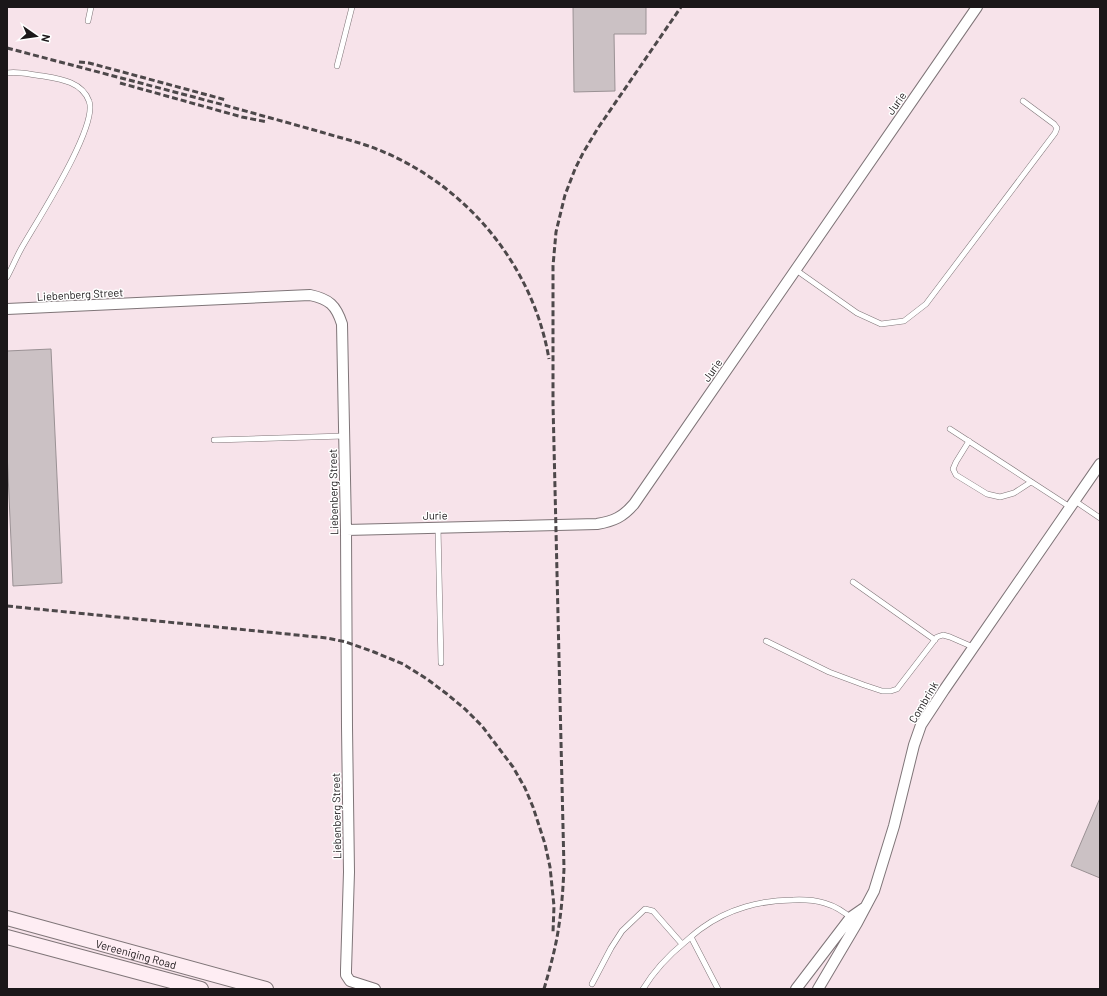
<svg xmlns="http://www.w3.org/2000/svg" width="1107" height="996" viewBox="0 0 1107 996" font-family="Barlow,sans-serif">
<rect width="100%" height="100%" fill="#fbf1f4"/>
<path fill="#f7e3ea" d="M 7,7 L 1100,7 L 1100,989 L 7,989 Z"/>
<path fill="#cbc1c4" stroke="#9a9194" d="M 573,7 L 646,7 L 646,34 L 614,34 L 615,91 L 574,92 Z
M 51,349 L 62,583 L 13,586 L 7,451 L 7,351 Z
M 1100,798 L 1100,878 L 1071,866 Z"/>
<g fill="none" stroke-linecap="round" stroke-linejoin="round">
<defs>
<path id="service" d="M 88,21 L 91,7
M 337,66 L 352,7
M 7,73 C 19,71 32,75 43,76 C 61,79 82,82 89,101 C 99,126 35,224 21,249 C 16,258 12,268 7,277
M 796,270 L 857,313 L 881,324 L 904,321 L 926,304 L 1055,133 L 1057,128 L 1054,124 L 1023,101
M 950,429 L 1070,507
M 214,440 L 344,436
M 969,441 L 956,462 L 953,469 L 956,475 L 987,494 L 1000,497 L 1014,493 L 1031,482
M 1075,501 L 1100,518
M 438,527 L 441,663
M 853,582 L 935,640
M 766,641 L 829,672 L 864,685 L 882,691 L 891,691 L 897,689 L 937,637 L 943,635 L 950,637 L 973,647
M 691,937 L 718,989
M 592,984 L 611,948 L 622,931 L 645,909 L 653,911 L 682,944
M 643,989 C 654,971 669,955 685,942 C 691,937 696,932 702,928 C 728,909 761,900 793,900 C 816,899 835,903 852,919"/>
<path id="minor" d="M 7,309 L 310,295 C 329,299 336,305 342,324 L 346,530 L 347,727 L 349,872 L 346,970 L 346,975 L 350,981 L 375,989
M 346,530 L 597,524 C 614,521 623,517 634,504 L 977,7
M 796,989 L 851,917 L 864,908
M 818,989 L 857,923 L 874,891 L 894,826 L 914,745 L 921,725 L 944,690 L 1100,464"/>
<g id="secondary">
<path id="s1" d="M 7,918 L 266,989"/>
<path d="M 7,937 L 201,989"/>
</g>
</defs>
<use href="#service" stroke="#7f7578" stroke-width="6"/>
<use href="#minor" stroke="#7f7578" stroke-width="12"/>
<use href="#secondary" stroke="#7f7578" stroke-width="16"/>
<use href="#service" stroke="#fff" stroke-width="5"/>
<use href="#minor" stroke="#fff" stroke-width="10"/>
<use href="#secondary" stroke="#feedf3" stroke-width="14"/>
<path stroke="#4d484a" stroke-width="3" stroke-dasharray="6 3" stroke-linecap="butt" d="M 7,48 C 79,67 152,86 224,105 C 256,114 289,123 321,132 C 340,138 360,142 379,150 C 466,185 533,265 549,359
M 79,62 L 89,63 L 119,71 L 226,100
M 120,83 L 242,117 L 267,122
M 7,606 L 327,638 L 346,642 L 374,652 L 403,664 L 427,679 L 447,694 L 465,709 L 482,726 L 513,767 L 525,788 L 533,807 L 545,844 L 550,867 L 554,906 L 553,932
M 544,989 C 550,968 556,947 559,925 C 562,906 563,887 564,869 L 553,404 L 553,266 L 556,232 L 565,195 L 575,169 L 583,153 L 598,128 L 681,7"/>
</g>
<g text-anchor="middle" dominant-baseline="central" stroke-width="3" stroke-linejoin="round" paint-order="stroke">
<g font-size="11" fill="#1b1719" stroke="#fff">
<text transform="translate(896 103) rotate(-55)">Jurie</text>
<text transform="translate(80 294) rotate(-3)">Liebenberg Street</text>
<text transform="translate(712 370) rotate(-55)">Jurie</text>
<text transform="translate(333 492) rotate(-91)">Liebenberg Street</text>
<text transform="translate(435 515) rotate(-1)">Jurie</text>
<text transform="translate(923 702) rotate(-59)">Combrink</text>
<text transform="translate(336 816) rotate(-91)">Liebenberg Street</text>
<text stroke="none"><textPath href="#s1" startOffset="134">Vereeniging Road</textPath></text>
</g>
</g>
<rect width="1107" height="996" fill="none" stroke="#1b1719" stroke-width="16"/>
<g transform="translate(36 36) rotate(103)" stroke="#ffffff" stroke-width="3" paint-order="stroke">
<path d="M0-3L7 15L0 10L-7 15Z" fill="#1b1719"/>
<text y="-6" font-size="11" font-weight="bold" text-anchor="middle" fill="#1b1719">N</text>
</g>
</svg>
